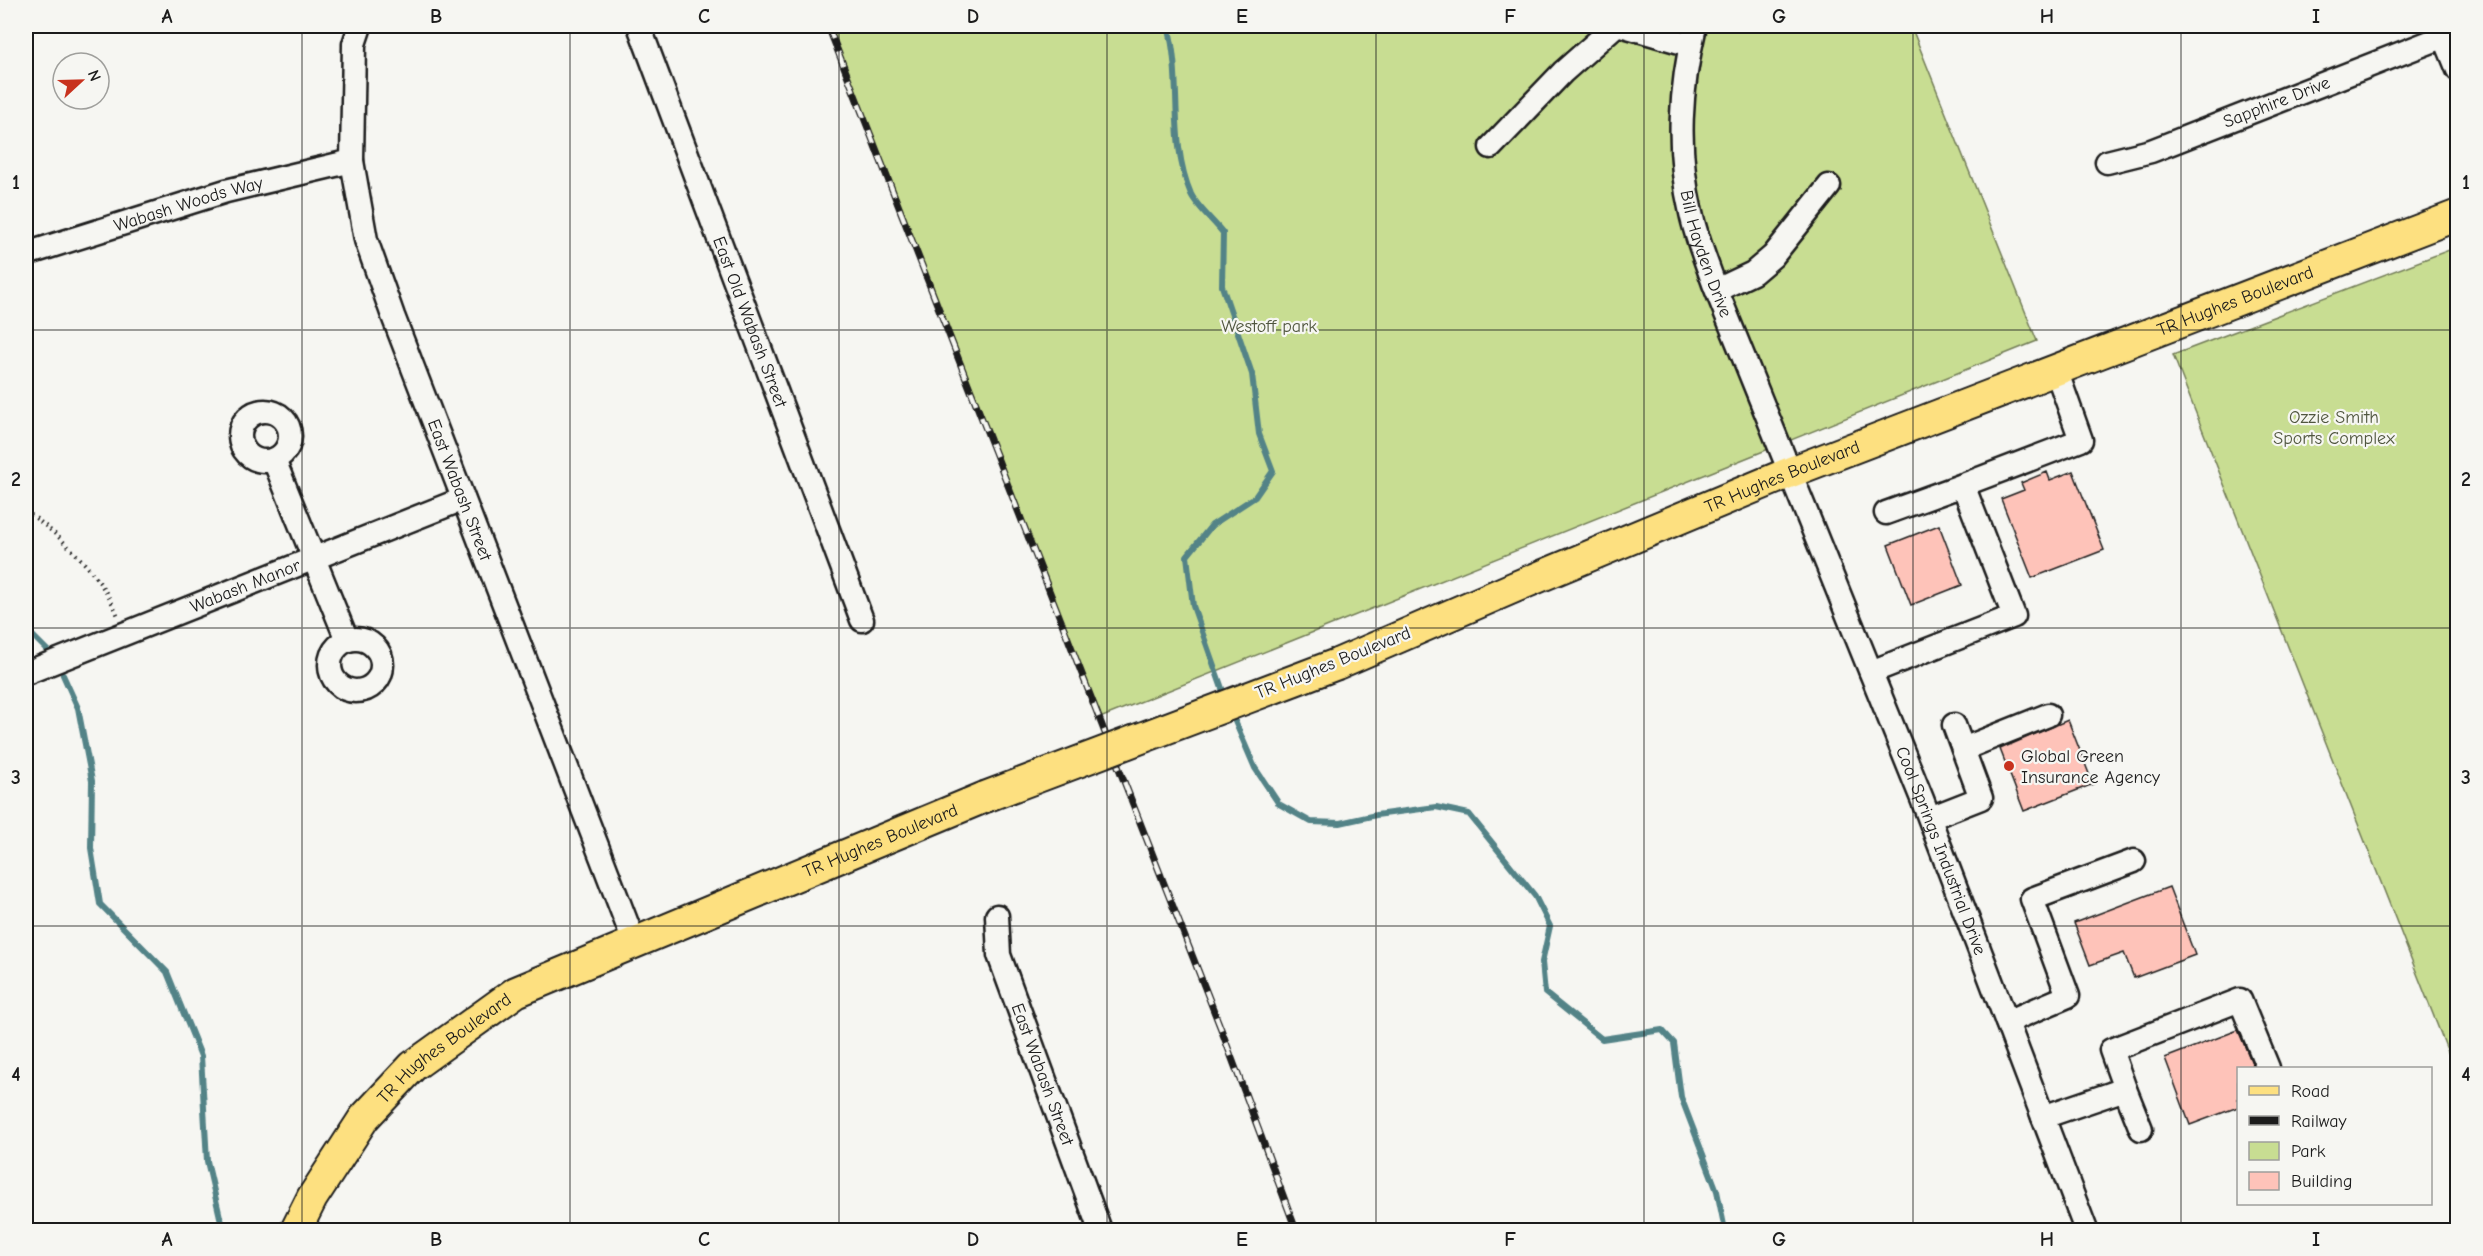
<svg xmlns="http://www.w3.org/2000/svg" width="2483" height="1256" viewBox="0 0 2483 1256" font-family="'Comic Neue',sans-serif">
<rect width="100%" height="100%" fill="#f6f6f2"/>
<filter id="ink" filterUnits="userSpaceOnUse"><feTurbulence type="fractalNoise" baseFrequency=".0167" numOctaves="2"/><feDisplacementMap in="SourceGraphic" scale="12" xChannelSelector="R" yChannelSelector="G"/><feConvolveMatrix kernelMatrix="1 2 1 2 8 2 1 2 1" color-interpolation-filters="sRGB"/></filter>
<g filter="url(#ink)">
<path fill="#c8dd92" stroke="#727c57" stroke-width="1.5" d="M 826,26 L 1911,26 L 2037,341 L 1100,718 Z
M 2457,247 L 2457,1075 L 2173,355 Z"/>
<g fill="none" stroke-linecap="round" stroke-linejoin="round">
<path stroke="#538387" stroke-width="6" d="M 1168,26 C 1183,81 1168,140 1191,194 C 1197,207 1214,221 1223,233 L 1222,286 L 1252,374 L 1259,434 L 1273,471 L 1255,497 L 1212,525 L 1187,556 L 1193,606 L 1225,697
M 26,629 L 53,656
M 63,675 L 78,708 L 92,781 L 91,848 L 100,904 L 167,972 L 201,1056 L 207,1161 L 223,1230
M 1231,712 L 1255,768 L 1279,804 L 1311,822 L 1340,823 L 1376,815 L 1436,807 L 1469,814 L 1535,896 L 1550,926 L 1542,962 L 1545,993 L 1602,1039 L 1662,1030 L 1674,1043 L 1681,1097 L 1717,1191 L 1725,1230"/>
</g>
<path fill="#fec3b9" stroke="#1c1c1c" stroke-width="1.5" d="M 2073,471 L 2104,550 L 2032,578 L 2001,499 L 2024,490 L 2021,483 L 2047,472 L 2050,480 Z
M 1939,525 L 1962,585 L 1911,605 L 1888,545 Z
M 2068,720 L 2093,784 L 2024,811 L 2000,749 Z
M 2169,887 L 2195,955 L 2134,978 L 2124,953 L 2090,965 L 2074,923 Z
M 2238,1030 L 2254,1068 L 2238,1068 L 2238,1107 L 2190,1125 L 2165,1058 Z"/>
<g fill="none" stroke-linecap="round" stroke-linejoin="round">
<defs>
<g id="minor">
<path id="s1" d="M 360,26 L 354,44 L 352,161 L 366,240 L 393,316 L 634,942"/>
<path id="s2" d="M 639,26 L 862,620"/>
<path d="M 1624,26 L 1690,45"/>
<path id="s3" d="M 1695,26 C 1680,89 1676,149 1691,213 C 1696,237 1706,261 1714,284 L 1922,799 L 2086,1230"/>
<path d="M 2440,26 L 2458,70"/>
<path d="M 1491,147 L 1563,72 L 1615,26"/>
<path id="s4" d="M 2107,162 L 2151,151 L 2458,31"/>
<path id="s5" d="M 26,254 L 226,191 L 352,161"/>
<path d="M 1717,290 L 1753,273 L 1773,256 L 1829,186"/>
<circle cx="265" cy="436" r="25"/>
<path d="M 274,460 L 347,640"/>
<path d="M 1886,513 L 1963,485"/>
<circle cx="356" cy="665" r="26"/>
<path d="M 1871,672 L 2014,616 L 1963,485 L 2081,440 L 2056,370"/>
<path id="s6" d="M 26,673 L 463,499"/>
<path d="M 1963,749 L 2048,715"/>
<path d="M 1930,818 L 1981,798 L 1954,725"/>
<path id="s7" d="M 997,916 L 999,955 L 1100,1230"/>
<path d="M 2007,1022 L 2068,996 L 2032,899 L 2134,861"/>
<path d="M 2125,1089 L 2141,1129"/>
<path d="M 2043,1117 L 2125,1089 L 2111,1050 L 2240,1000 L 2268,1068"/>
</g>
<g id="major">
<path id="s8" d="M 1337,664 L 1515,587 L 1791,472 L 2458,215"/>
<path id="s9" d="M 296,1230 L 312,1198 L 364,1118 L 413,1066 L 516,992 L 985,797"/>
</g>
</defs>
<use href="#minor" stroke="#1c1c1c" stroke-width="27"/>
<use href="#major" stroke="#1c1c1c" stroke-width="34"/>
<path stroke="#1c1c1c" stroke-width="4" stroke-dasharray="1.5 4.5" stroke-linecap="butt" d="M 26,511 C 62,537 101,574 118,616"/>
<use href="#minor" stroke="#f6f6f2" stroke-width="22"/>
<use href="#major" stroke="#fde080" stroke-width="30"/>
<defs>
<path id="rail" d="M 828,26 L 1221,1029 L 1296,1230"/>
</defs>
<use href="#rail" stroke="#1c1c1c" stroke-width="7"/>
<use href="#rail" stroke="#f6f6f2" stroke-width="4.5" stroke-dasharray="14" stroke-linecap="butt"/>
<defs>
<path id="major-bridge" d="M 985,797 L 1337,664"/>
</defs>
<use href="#major-bridge" stroke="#1c1c1c" stroke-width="34" stroke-linecap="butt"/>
<use href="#major-bridge" stroke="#fde080" stroke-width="30"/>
</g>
</g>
<path fill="none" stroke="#1c1c1c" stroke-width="1.5" stroke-opacity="0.55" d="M 302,26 L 302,1230M 570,26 L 570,1230M 839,26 L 839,1230M 1107,26 L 1107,1230M 1376,26 L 1376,1230M 1644,26 L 1644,1230M 1913,26 L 1913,1230M 2181,26 L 2181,1230M 26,330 L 2458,330M 26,628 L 2458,628M 26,926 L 2458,926"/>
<circle fill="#c8321e" stroke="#f6f6f2" stroke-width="2" cx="2009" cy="766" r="6"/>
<g text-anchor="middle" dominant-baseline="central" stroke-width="4.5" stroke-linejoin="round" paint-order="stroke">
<g font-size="18" fill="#1c1c1c" stroke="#f6f6f2">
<text stroke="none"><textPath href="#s4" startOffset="180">Sapphire Drive</textPath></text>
<text stroke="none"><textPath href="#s5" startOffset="170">Wabash Woods Way</textPath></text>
<text stroke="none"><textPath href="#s3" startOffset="232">Bill Hayden Drive</textPath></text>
<text stroke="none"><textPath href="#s8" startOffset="969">TR Hughes Boulevard</textPath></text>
<text stroke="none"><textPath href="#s2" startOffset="316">East Old Wabash Street</textPath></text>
<text stroke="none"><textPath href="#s8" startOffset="483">TR Hughes Boulevard</textPath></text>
<text stroke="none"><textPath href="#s1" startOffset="483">East Wabash Street</textPath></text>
<text stroke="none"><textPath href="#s6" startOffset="236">Wabash Manor</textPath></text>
<text transform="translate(1333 663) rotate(-22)">TR Hughes Boulevard</text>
<text stroke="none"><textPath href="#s9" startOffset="724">TR Hughes Boulevard</textPath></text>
<text stroke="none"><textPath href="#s3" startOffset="874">Cool Springs Industrial Drive</textPath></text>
<text stroke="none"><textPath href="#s9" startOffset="238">TR Hughes Boulevard</textPath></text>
<text stroke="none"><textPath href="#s7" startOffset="166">East Wabash Street</textPath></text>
</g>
<g font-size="18" fill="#50563f" stroke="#f6f6f2">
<text x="1269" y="326">Westoff park</text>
<text x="2334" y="417">Ozzie Smith<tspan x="2334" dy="21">Sports Complex</tspan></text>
</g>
<g font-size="18" fill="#1c1c1c" stroke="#f6f6f2" text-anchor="start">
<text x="2021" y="756">Global Green<tspan x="2021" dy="21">Insurance Agency</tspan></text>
</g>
</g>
<rect width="2483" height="1256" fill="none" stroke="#f6f6f2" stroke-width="66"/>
<rect x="2237" y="1067" width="195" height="138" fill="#f6f6f2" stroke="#9f9f9c" stroke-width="1.5"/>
<rect x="2249" y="1086" width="30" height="9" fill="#fde080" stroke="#9f9f9c" stroke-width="1.5"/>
<text x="2291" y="1097" font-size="18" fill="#1c1c1c">Road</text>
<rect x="2249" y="1116" width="30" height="9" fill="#1c1c1c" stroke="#9f9f9c" stroke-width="1.5"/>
<text x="2291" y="1127" font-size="18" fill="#1c1c1c">Railway</text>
<rect x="2249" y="1142" width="30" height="18" fill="#c8dd92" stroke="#9f9f9c" stroke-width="1.5"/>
<text x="2291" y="1157" font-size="18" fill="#1c1c1c">Park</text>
<rect x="2249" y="1172" width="30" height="18" fill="#fec3b9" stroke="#9f9f9c" stroke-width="1.5"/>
<text x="2291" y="1187" font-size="18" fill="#1c1c1c">Building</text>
<g transform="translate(81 81) rotate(68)"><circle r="28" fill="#f6f6f2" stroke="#9f9f9c" stroke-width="1.5"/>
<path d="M0-4.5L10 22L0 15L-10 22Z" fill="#c8321e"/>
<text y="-9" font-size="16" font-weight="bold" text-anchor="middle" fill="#1c1c1c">N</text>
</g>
<rect x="33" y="33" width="2417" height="1190" fill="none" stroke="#1c1c1c" stroke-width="2"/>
<g font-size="20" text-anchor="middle" font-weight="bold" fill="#1c1c1c">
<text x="167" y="23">A</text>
<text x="436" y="23">B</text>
<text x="704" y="23">C</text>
<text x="973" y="23">D</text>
<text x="1242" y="23">E</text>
<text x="1510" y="23">F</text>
<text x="1779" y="23">G</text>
<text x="2047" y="23">H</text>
<text x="2316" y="23">I</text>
<text x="16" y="189">1</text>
<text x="2466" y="189">1</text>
<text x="16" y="486">2</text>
<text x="2466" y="486">2</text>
<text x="16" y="784">3</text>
<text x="2466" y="784">3</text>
<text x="16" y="1081">4</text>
<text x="2466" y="1081">4</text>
<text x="167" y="1246">A</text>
<text x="436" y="1246">B</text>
<text x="704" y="1246">C</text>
<text x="973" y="1246">D</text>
<text x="1242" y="1246">E</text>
<text x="1510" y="1246">F</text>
<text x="1779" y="1246">G</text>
<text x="2047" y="1246">H</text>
<text x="2316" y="1246">I</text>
</g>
</svg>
